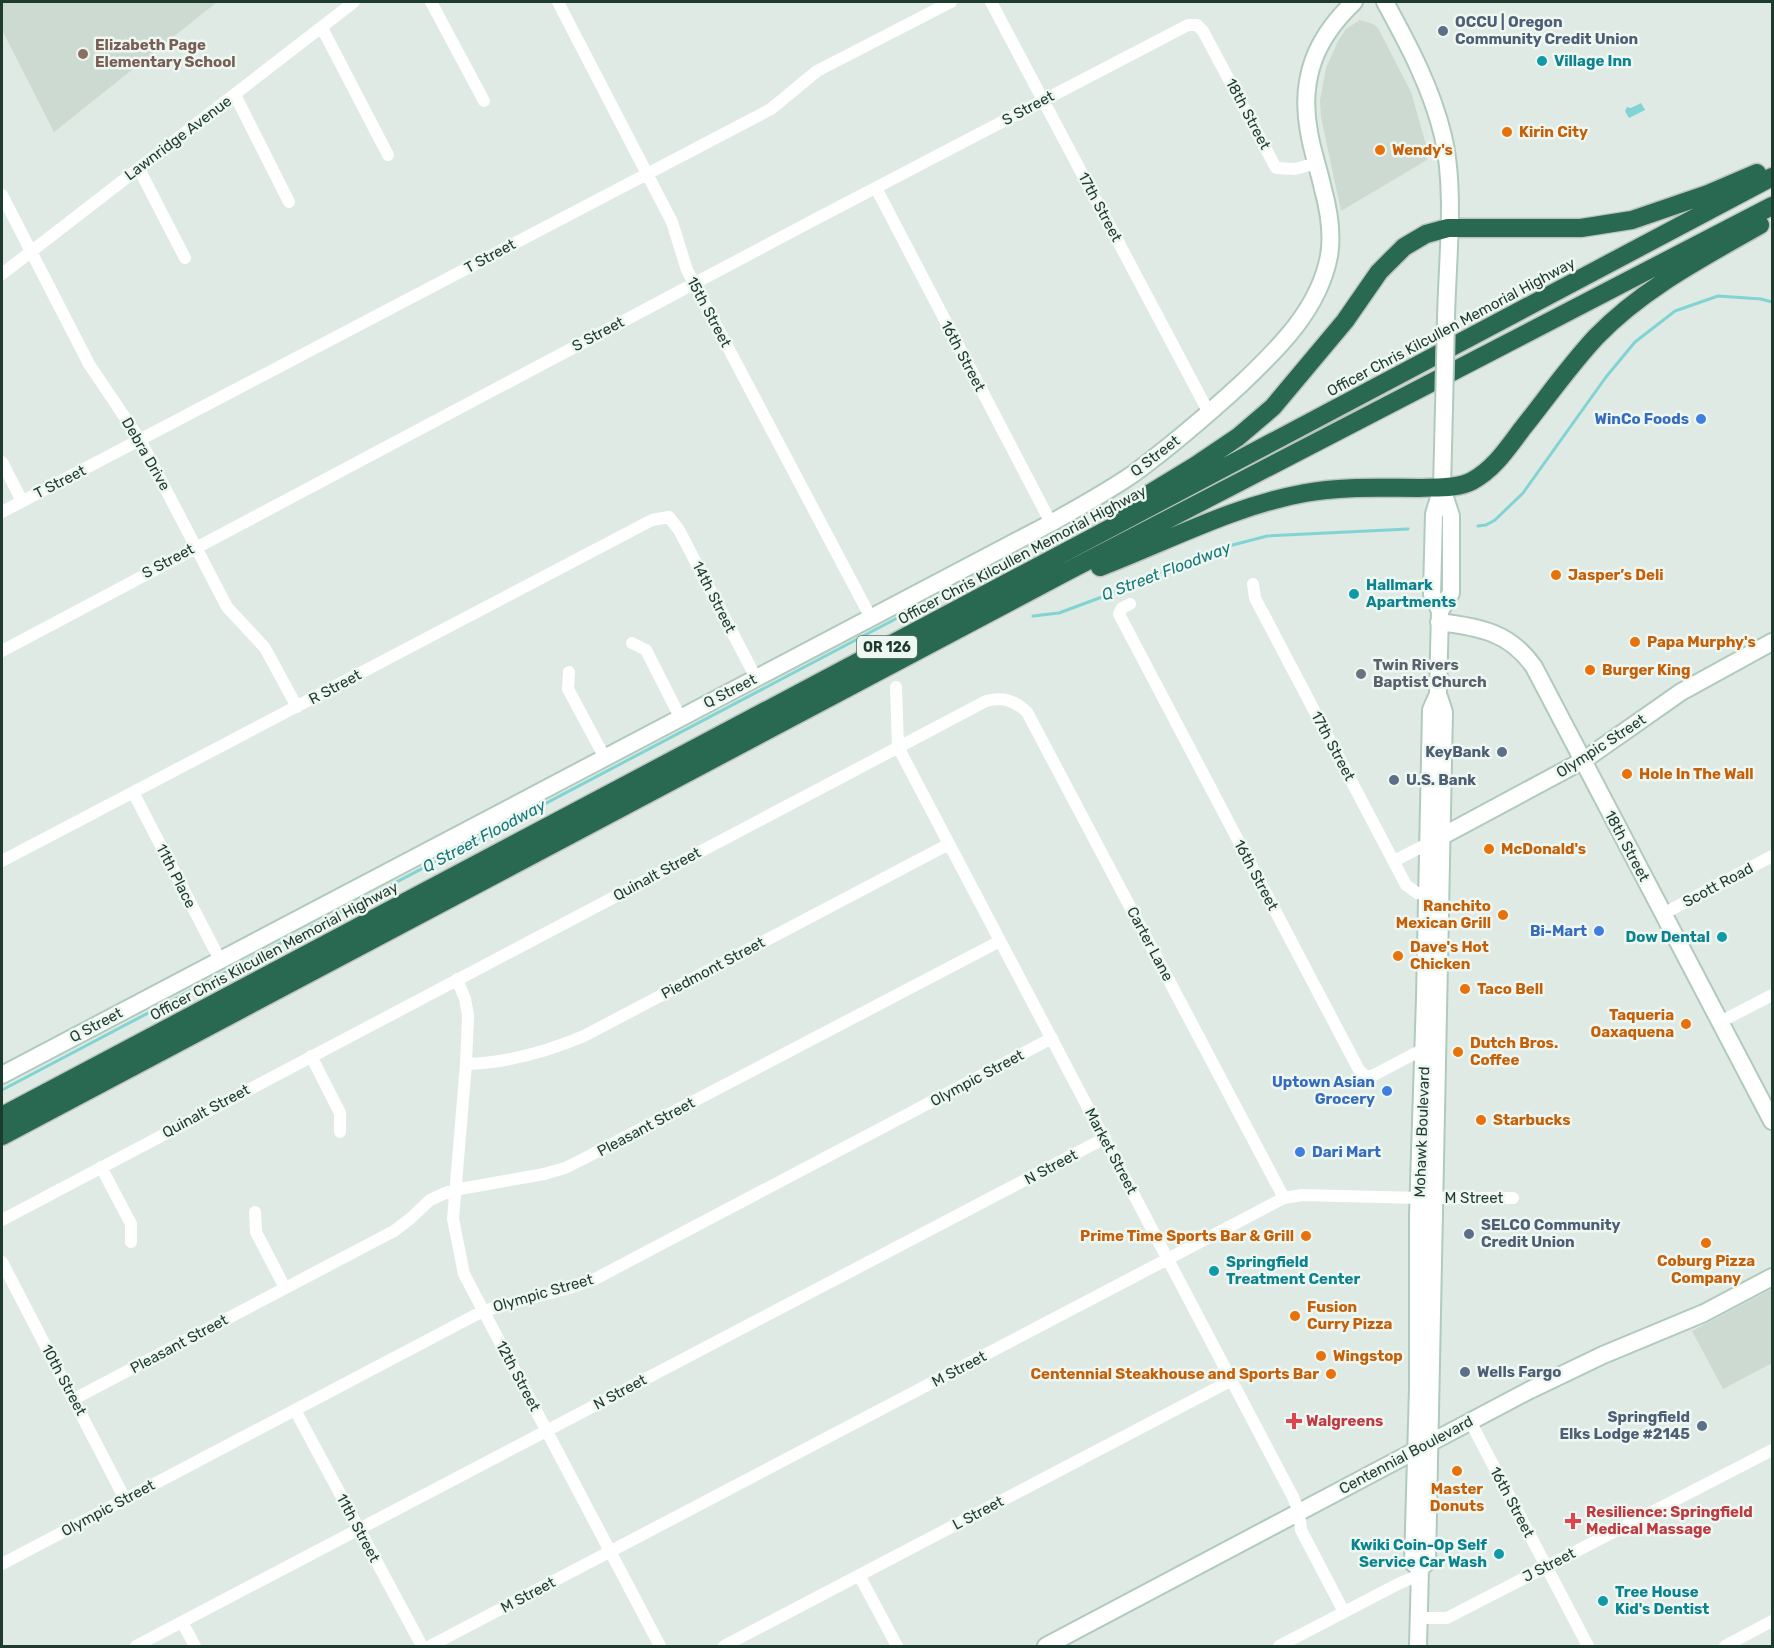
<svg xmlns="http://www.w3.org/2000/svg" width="1774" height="1648" viewBox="0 0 1774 1648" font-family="Rubik,sans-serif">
<rect width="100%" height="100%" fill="#deeae3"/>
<path fill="#ccdad1" d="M 2,2 L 217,2 L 54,132 L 2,30 Z
M 1360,20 L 1373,24 L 1378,28 L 1411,92 L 1427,148 L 1427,160 L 1341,211 L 1321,117 L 1320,100 L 1326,68 L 1338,41 L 1346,29 Z
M 1772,1289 L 1772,1363 L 1723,1389 L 1692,1331 Z"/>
<path fill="#82d3d3" d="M 1641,103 L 1645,110 L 1629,118 L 1625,111 L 1627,107 L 1631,108 Z"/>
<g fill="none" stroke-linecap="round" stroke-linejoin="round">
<path stroke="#82d3d3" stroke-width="3" d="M 1478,526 L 1486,525 L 1495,520 L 1523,493 L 1606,377 L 1635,342 L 1675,311 L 1718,296 L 1761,299 L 1772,302
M 1033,616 L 1059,613 L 1118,591 L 1206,552 L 1267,536 L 1408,529
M 2,1090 L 958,586 L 969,585"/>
<defs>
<path id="secondary" d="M 1385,2 C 1408,44 1432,89 1443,136 C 1456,190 1447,262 1446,319
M 1440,611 L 1451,593 L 1451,516 L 1442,488
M 1439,622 C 1479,627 1510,632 1534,667 L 1772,1121
M 1435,840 L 1584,760 L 1681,692 L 1772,642
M 2,1075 L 1051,523 C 1079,507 1107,492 1133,474 C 1171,446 1206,416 1241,384 C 1279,348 1319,309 1329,256 C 1333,233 1329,211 1323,189 C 1319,170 1312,151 1309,132 C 1299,78 1316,38 1354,2
M 1420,1569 L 1413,1563 L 1418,1388 L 1418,1215 L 1425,998 L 1431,710 L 1438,694
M 1046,1646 L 1528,1391 L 1603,1355 L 1704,1313 L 1772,1277
M 1418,1646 L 1420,1569 L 1427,1562 L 1444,712 L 1438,694 L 1440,611 L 1432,594 L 1434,514 L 1442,488 L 1444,408"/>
<path id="highway" d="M 1126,508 L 1195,466 L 1238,437 L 1273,407 L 1345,321 L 1379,272 L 1404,247 L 1426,234 L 1448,228 L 1581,228 L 1632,220 L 1708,194 L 1757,173
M 1100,567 C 1168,541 1233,506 1305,493 C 1342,486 1381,488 1418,488 C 1435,487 1457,489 1472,481 C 1494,469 1507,449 1522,429 C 1546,399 1569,366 1596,337 C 1642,289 1702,258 1760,225
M 2,1116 L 1772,177
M 2,1136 L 1066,572 L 1772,206"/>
</defs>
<use href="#secondary" stroke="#b0cbbd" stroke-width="20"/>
<use href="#highway" stroke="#bcc4c1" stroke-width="21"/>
<path stroke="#fff" stroke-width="12" d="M 431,2 L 484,101
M 558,2 L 672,222 L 687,270 L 871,618
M 991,2 L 1209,413
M 322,28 L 388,155
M 235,95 L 289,202
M 139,169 L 185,258
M 876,188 L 1051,523
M 2,195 L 89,364 L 140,440 L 227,607 L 265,648 L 297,707
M 2,274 L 354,2
M 2,462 L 22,501
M 2,512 L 771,109 L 817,71 L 951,2
M 1253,584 L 1255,598 L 1406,885 L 1417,893 L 1427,894
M 1130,604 L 1122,608 L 1119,614 L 1359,1070 L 1365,1076 L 1372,1076 L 1429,1046
M 632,643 L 646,650 L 680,717
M 2,651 L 810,222 L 1188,25 L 1197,25 L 1203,31 L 1276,168 L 1295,169 L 1317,163
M 569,672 L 568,689 L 605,758
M 896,687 L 898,747 L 1293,1497 L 1299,1512 L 1301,1530 L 1344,1612
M 133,792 L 220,960
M 2,861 L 652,520 L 669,517 L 679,530 L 756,678
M 1394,861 L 1429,843
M 1663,914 L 1772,856
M 457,979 L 465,999 L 468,1015 L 466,1064 L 453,1219 L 464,1274 L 660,1646
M 1720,1022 L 1772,995
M 311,1056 L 340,1113 L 340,1132
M 466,1064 C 508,1063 546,1052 584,1036 L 949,844
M 101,1167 L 131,1224 L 131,1242
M 255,1212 L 256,1232 L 285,1288
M 2,1220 L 986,701 C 1003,697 1014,700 1027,712 L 1284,1198
M 2,1262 L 125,1499
M 74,1399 L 394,1231 L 411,1218 L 430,1200 L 443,1194 L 454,1190 L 544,1174 L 565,1168 L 585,1158 L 1000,941
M 295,1410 L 422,1646
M 1470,1421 L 1588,1646
M 2,1564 L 483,1311 L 569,1288 L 595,1279 L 1052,1038
M 859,1575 L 897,1646
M 1418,1618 L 1447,1618 L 1772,1450
M 182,1622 L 195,1646
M 136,1646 L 1105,1138
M 430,1646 L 1284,1198 L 1302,1195 L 1420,1198 L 1513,1198
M 724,1646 L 1232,1380
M 1279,1646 L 1400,1583 L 1420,1575
M 1725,1646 L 1772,1621"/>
<use href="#secondary" stroke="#fff" stroke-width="16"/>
<use href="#highway" stroke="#296851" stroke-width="18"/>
<defs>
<path id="secondary-bridge" d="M 1444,408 L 1446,319"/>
</defs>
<use href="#secondary-bridge" stroke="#b0cbbd" stroke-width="20" stroke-linecap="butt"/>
<use href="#secondary-bridge" stroke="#fff" stroke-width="16"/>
</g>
<g fill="#5c6f8a" stroke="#eef7f1" stroke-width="2">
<circle cx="1443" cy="31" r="6"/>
<circle cx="1502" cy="752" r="6"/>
<circle cx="1394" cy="780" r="6"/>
<circle cx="1469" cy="1234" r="6"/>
<circle cx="1465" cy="1372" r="6"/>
<circle cx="1702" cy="1426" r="6"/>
</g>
<circle fill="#8d6e63" stroke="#eef7f1" stroke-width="2" cx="83" cy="54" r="6"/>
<g fill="#0f9aa8" stroke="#eef7f1" stroke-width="2">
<circle cx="1542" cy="61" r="6"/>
<circle cx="1354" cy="594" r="6"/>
<circle cx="1722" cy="937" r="6"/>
<circle cx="1214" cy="1271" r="6"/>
<circle cx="1499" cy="1554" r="6"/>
<circle cx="1603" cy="1601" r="6"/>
</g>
<g fill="#e8710a" stroke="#eef7f1" stroke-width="2">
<circle cx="1507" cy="132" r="6"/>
<circle cx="1380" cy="150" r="6"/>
<circle cx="1556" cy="575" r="6"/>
<circle cx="1635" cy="642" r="6"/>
<circle cx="1590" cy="670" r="6"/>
<circle cx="1627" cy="774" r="6"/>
<circle cx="1489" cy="849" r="6"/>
<circle cx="1503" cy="915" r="6"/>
<circle cx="1398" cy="956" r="6"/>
<circle cx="1465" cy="989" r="6"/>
<circle cx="1686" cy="1024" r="6"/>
<circle cx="1458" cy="1052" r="6"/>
<circle cx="1481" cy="1120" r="6"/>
<circle cx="1306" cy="1236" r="6"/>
<circle cx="1706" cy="1243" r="6"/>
<circle cx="1295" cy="1316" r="6"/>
<circle cx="1321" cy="1356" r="6"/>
<circle cx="1331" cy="1374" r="6"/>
<circle cx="1457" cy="1471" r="6"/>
</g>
<g fill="#3f7fe0" stroke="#eef7f1" stroke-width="2">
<circle cx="1701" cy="419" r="6"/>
<circle cx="1599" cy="931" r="6"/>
<circle cx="1387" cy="1091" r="6"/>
<circle cx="1300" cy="1152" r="6"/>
</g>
<circle fill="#6b7280" stroke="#eef7f1" stroke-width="2" cx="1361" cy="674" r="6"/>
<g fill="#e0444e" stroke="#eef7f1" stroke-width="2">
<path d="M1291 1412h6v6h6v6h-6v6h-6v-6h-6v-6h6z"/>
<path d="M1570 1512h6v6h6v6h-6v6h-6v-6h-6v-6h6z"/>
</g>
<g text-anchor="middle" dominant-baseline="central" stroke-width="5" stroke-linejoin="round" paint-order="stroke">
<rect fill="#eef7f1" stroke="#5c7369" stroke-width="1.5" x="857" y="636" width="60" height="22" rx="4.5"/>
<g font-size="14" font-weight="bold" fill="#1e3b2f">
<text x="887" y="647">OR 126</text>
</g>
<g font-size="15" font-weight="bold" fill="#4e5e75" stroke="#eef7f1" text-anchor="start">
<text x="1455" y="22">OCCU | Oregon<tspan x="1455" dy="17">Community Credit Union</tspan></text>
<text x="1490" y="752" text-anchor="end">KeyBank</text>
<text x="1406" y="780">U.S. Bank</text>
<text x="1481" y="1225">SELCO Community<tspan x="1481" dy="17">Credit Union</tspan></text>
<text x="1477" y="1372">Wells Fargo</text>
<text x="1690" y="1417" text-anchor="end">Springfield<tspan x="1690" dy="17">Elks Lodge #2145</tspan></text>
</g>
<g font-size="15" font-weight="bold" fill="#785e54" stroke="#eef7f1" text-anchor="start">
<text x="95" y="45">Elizabeth Page<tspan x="95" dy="17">Elementary School</tspan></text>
</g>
<g font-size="15" font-weight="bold" fill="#0d838f" stroke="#eef7f1" text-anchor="start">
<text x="1554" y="61">Village Inn</text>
<text x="1366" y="585">Hallmark<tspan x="1366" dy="17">Apartments</tspan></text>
<text x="1710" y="937" text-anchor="end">Dow Dental</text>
<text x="1226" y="1262">Springfield<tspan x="1226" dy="17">Treatment Center</tspan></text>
<text x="1487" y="1545" text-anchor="end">Kwiki Coin-Op Self<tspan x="1487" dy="17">Service Car Wash</tspan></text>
<text x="1615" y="1592">Tree House<tspan x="1615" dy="17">Kid's Dentist</tspan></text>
</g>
<g font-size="15" fill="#1e3b2f" stroke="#eef7f1">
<text transform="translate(1028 108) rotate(-28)">S Street</text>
<text transform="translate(1248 114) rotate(62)">18th Street</text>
<text transform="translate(178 138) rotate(-37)">Lawnridge Avenue</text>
<text transform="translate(1100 207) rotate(62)">17th Street</text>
<text transform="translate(490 256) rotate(-28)">T Street</text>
<text transform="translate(709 312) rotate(62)">15th Street</text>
<text transform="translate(1451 327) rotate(-28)">Officer Chris Kilcullen Memorial Highway</text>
<text transform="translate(598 334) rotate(-28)">S Street</text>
<text transform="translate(963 356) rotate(62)">16th Street</text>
<text transform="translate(146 454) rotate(60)">Debra Drive</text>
<text transform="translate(1155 456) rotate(-37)">Q Street</text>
<text transform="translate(60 482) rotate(-27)">T Street</text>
<text transform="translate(1022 555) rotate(-28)">Officer Chris Kilcullen Memorial Highway</text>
<text transform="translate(168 561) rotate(-28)">S Street</text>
<text transform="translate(714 597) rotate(63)">14th Street</text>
<text transform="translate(335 687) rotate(-28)">R Street</text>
<text transform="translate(730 691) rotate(-27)">Q Street</text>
<text transform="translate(1333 746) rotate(62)">17th Street</text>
<text transform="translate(1601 746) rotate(-33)">Olympic Street</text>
<text transform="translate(1627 846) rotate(62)">18th Street</text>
<text transform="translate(657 874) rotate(-28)">Quinalt Street</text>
<text transform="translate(1256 875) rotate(62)">16th Street</text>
<text transform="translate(176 876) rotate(63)">11th Place</text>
<text transform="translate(1718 885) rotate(-28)">Scott Road</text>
<text transform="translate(1150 944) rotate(62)">Carter Lane</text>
<text transform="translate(274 951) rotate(-28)">Officer Chris Kilcullen Memorial Highway</text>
<text transform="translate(713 968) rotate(-28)">Piedmont Street</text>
<text transform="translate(96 1025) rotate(-28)">Q Street</text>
<text transform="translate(977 1078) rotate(-28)">Olympic Street</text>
<text transform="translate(206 1111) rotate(-28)">Quinalt Street</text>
<text transform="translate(646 1127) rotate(-28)">Pleasant Street</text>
<text transform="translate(1422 1132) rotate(-88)">Mohawk Boulevard</text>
<text transform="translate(1111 1151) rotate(62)">Market Street</text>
<text transform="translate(1051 1167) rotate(-28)">N Street</text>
<text x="1474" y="1198">M Street</text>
<text transform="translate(543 1293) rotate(-16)">Olympic Street</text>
<text transform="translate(179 1344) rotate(-28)">Pleasant Street</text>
<text transform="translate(959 1369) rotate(-28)">M Street</text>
<text transform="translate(518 1376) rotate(62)">12th Street</text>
<text transform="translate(64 1380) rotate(62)">10th Street</text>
<text transform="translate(620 1392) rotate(-28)">N Street</text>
<text transform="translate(1406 1455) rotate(-28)">Centennial Boulevard</text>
<text transform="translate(1512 1502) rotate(62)">16th Street</text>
<text transform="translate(108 1508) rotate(-28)">Olympic Street</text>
<text transform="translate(978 1513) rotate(-28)">L Street</text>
<text transform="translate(358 1528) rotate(62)">11th Street</text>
<text transform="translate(1549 1565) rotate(-27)">J Street</text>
<text transform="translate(528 1595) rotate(-28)">M Street</text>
</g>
<g font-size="15" font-weight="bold" fill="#c56008" stroke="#eef7f1" text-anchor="start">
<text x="1519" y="132">Kirin City</text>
<text x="1392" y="150">Wendy's</text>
<text x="1568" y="575">Jasper’s Deli</text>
<text x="1647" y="642">Papa Murphy's</text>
<text x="1602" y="670">Burger King</text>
<text x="1639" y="774">Hole In The Wall</text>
<text x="1501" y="849">McDonald's</text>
<text x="1491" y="906" text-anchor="end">Ranchito<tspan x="1491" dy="17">Mexican Grill</tspan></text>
<text x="1410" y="947">Dave's Hot<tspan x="1410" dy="17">Chicken</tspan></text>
<text x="1477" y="989">Taco Bell</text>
<text x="1674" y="1015" text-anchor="end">Taqueria<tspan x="1674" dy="17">Oaxaquena</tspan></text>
<text x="1470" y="1043">Dutch Bros.<tspan x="1470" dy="17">Coffee</tspan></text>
<text x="1493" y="1120">Starbucks</text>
<text x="1294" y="1236" text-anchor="end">Prime Time Sports Bar &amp; Grill</text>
<text x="1706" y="1261" text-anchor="middle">Coburg Pizza<tspan x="1706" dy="17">Company</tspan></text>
<text x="1307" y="1307">Fusion<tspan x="1307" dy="17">Curry Pizza</tspan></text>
<text x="1333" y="1356">Wingstop</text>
<text x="1319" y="1374" text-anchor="end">Centennial Steakhouse and Sports Bar</text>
<text x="1457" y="1489" text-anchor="middle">Master<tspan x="1457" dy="17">Donuts</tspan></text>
</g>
<g font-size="15" font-weight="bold" fill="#366cbe" stroke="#eef7f1" text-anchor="end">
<text x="1689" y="419">WinCo Foods</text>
<text x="1587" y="931">Bi-Mart</text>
<text x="1375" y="1082">Uptown Asian<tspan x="1375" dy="17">Grocery</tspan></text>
<text x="1312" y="1152" text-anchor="start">Dari Mart</text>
</g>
<g font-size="15" font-weight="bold" fill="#5b616d" stroke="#eef7f1" text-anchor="start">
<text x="1373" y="665">Twin Rivers<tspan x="1373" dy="17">Baptist Church</tspan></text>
</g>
<g font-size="15" font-weight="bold" fill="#be3a42" stroke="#eef7f1" text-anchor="start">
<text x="1306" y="1421">Walgreens</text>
<text x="1586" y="1512">Resilience: Springfield<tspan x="1586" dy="17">Medical Massage</tspan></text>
</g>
<g font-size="16" font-style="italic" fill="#167879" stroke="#eef7f1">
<text transform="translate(1166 571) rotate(-21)">Q Street Floodway</text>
<text transform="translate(484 836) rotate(-28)">Q Street Floodway</text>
</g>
</g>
<rect width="1774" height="1648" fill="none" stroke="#1e3b2f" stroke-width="6"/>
</svg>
